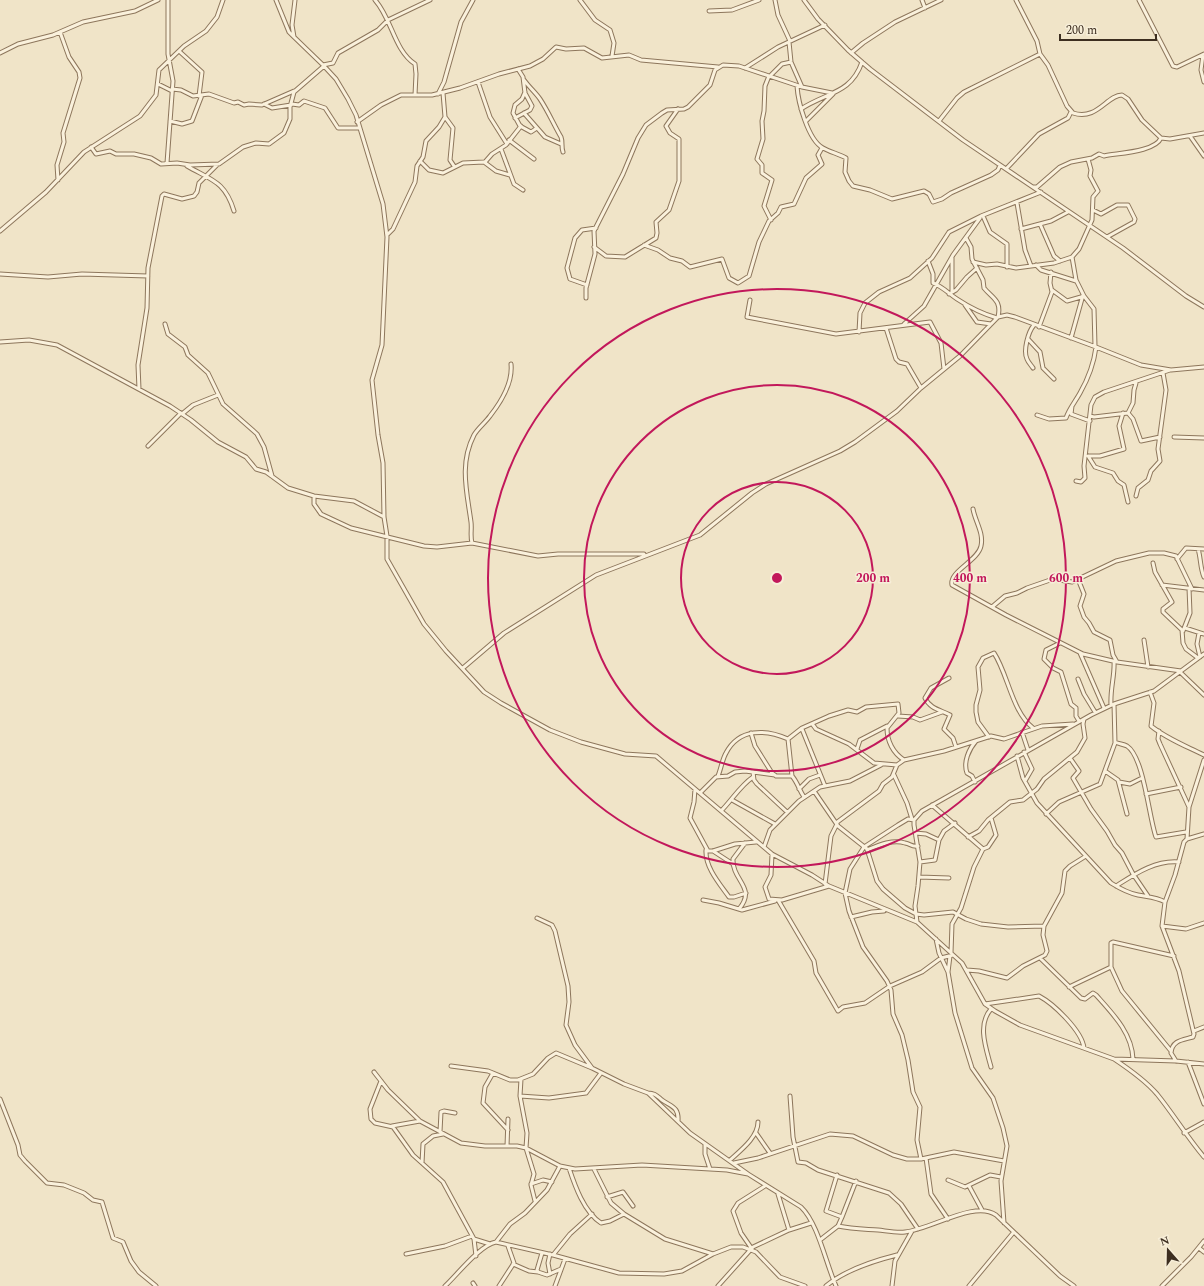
<svg xmlns="http://www.w3.org/2000/svg" width="1204" height="1286" viewBox="0 0 1204 1286" font-family="Spectral,serif">
<rect width="100%" height="100%" fill="#f0e4c8"/>
<g fill="none" stroke-linecap="round" stroke-linejoin="round">
<defs>
<path id="minor" d="M 276,0 L 289,32 L 294,37
M 295,0 L 292,25 L 294,37 L 323,65 L 336,79 L 348,99 L 356,115 L 383,204 L 387,237 L 382,345 L 372,380 L 378,435 L 383,463 L 384,517 L 387,536 L 387,559 L 424,624 L 446,651 L 484,692 L 501,703 L 550,730 L 581,742 L 625,754 L 656,756 L 772,854 L 812,875 L 829,886 L 917,922
M 375,0 C 392,19 394,50 415,64 L 416,74 L 415,95
M 580,0 L 595,20 L 610,30 L 614,43 L 612,56
M 775,0 L 778,15 L 790,41
M 804,0 L 818,19 L 848,50 L 870,69 L 963,140 L 1123,248 L 1186,296 L 1204,307
M 922,0 L 925,8
M 1016,0 L 1037,41 L 1040,54 L 1048,65 L 1067,106 L 1073,113 C 1097,121 1107,95 1122,95 L 1128,99 L 1142,120 L 1161,138 L 1170,139 L 1204,133
M 1139,0 L 1173,66 L 1177,67 L 1204,54
M 709,11 L 732,10 L 759,0
M 789,42 L 791,62 L 802,87
M 179,51 L 202,72 L 199,96
M 0,53 L 18,44 L 53,35 L 83,22 L 135,11 L 158,0
M 851,53 L 863,43 L 895,22 L 941,0
M 1203,55 L 1201,70 L 1204,82
M 323,65 L 333,63 L 338,53 L 378,30 L 388,20 L 430,0
M 745,68 L 778,47 L 825,25
M 769,76 L 765,86 L 764,111 L 762,121 L 763,139 L 757,159 L 762,165 L 762,173 L 772,180 L 764,206 L 771,220
M 770,76 L 782,64 L 791,62
M 524,80 C 529,87 536,93 540,99 C 548,111 554,125 561,137 C 563,142 561,147 563,152
M 478,82 L 490,117 L 507,144
M 158,84 L 172,91
M 797,86 C 798,102 808,140 823,148 C 830,152 839,154 846,158 L 845,172 L 849,181 L 853,186 L 870,190 L 892,199 L 924,191 L 929,194 L 933,202 L 942,199 L 951,193 L 991,175 L 998,170 L 1000,165
M 172,89 L 181,90 L 193,96 L 209,94 L 234,103 L 238,102 L 244,105 L 249,104 L 262,105 L 294,91
M 525,92 L 522,99 L 515,105 L 513,113 L 520,126 L 531,132 L 537,128
M 438,94 L 444,82 L 461,22 L 473,0
M 264,104 L 272,108 L 291,105
M 292,104 L 299,105 L 304,101 L 325,108 L 338,128 L 359,128
M 801,109 C 827,92 851,94 862,62
M 524,113 L 545,137 L 561,144
M 445,117 L 453,128 L 450,160 L 454,166
M 515,118 L 530,110 L 532,106 L 525,93 L 523,77 L 518,69
M 170,121 L 182,124 L 192,121 L 202,95
M 806,121 L 833,94
M 939,121 L 957,98 L 964,92 L 1040,54
M 357,122 L 381,105 L 401,95 L 432,95 L 460,88 L 499,74 L 530,66 L 543,59 L 556,47 L 566,49 L 584,48 L 602,58 L 629,55 L 641,60 L 718,67
M 1190,136 L 1204,156
M 509,140 L 534,159
M 91,147 L 96,154 L 110,151 L 116,154 L 134,154 L 151,158 L 161,164 L 177,163 L 190,165 L 219,164 L 243,147 L 256,143 L 269,144 L 284,133 L 290,119 L 290,107 L 294,92 L 324,66
M 501,149 L 514,184 L 523,190
M 420,161 L 429,170 L 443,173 L 463,163 L 484,162 L 496,171 L 510,175
M 485,162 L 492,154 L 506,145 L 521,126
M 167,163 L 173,81 L 168,54 L 168,0
M 187,166 C 211,180 225,181 234,211
M 1006,169 L 1039,134 L 1068,118 L 1071,112
M 58,180 L 57,165 L 64,142 L 63,133 L 80,78 L 79,72 L 69,57 L 60,32
M 1034,187 L 1037,187 L 1060,167 L 1071,162 L 1092,158 L 1099,154 L 1104,156 C 1118,153 1155,152 1161,138
M 1017,203 L 1025,250 L 1031,266
M 1093,210 L 1101,214 L 1117,205 L 1128,205 L 1135,219 L 1134,222 L 1107,237
M 983,216 L 990,232 L 1007,244 L 1007,267
M 1040,224 L 1054,256 L 1060,261
M 1021,229 L 1051,221 L 1068,212
M 0,231 L 46,192 L 84,152 L 140,116 L 156,95 L 159,70 L 184,46 L 206,31 L 217,17 L 223,0
M 387,235 L 393,229 L 415,182 L 417,166 L 423,157 L 426,141 L 439,127 L 445,117 L 443,93
M 966,238 L 971,247 L 972,259 L 983,280 L 984,288 C 992,298 1002,300 998,317
M 644,245 L 658,250 L 670,258 L 682,261 L 690,267 L 722,259 L 729,278 L 738,283 L 749,276 L 759,242 L 769,221 L 778,213 L 781,207 L 794,204 L 806,178 L 822,164 L 818,155 L 822,148
M 594,247 L 606,256 L 625,257 L 656,238 L 657,233 L 656,222 L 669,210 L 679,181 L 679,139 L 670,133 L 666,126 L 678,109
M 1072,257 L 1076,280 L 1084,296 L 1094,309 L 1095,346
M 952,258 L 952,292
M 928,261 L 933,274 L 933,283 C 943,287 948,293 957,299 C 969,307 983,314 997,318
M 973,262 L 986,265 L 997,264 L 1016,268 L 1054,263 L 1072,257 L 1079,249 L 1092,220 L 1093,197 L 1098,191 L 1090,176 L 1091,170 L 1088,159
M 1036,265 L 1041,270 L 1076,281
M 0,274 L 48,277 L 82,274 L 148,276
M 587,285 L 570,279 L 567,268 L 575,238 L 582,230 L 596,228
M 1052,290 L 1067,301 L 1081,297
M 949,294 L 956,290 L 967,277 L 977,268
M 586,298 L 586,288 L 595,254 L 594,231 L 623,174 L 638,138 L 646,125 L 662,113 L 667,110 L 684,109 L 688,107 L 710,85 L 715,70 L 723,65 L 739,66 L 802,87 L 832,93
M 750,300 L 747,317 L 836,334 L 930,322 L 941,343 L 944,369
M 965,305 L 977,322 L 991,324
M 165,324 L 168,334 L 185,347 L 188,355 L 208,373 L 223,404 L 257,434 L 264,447 L 272,476
M 904,324 L 924,306 L 953,255 L 980,218
M 1039,327 L 1052,292 L 1050,283 L 1051,272
M 886,328 L 896,359 L 899,362 L 907,364 L 921,388
M 859,332 L 860,313 L 865,303 L 879,292 L 910,278 L 932,258 L 949,232 L 981,216 L 1041,192
M 1071,338 L 1083,295
M 1028,339 L 1040,352 L 1043,368 L 1054,379
M 0,342 L 29,340 L 57,345 L 170,406 L 191,420 L 218,442 L 246,457 L 256,469 L 266,472 L 288,488 L 314,496 L 354,501 L 384,517
M 511,364 C 513,383 501,402 490,416 C 485,423 478,428 474,435 C 459,464 467,492 471,522 C 472,529 470,536 472,543 L 538,556 L 558,554 L 644,554
M 1033,368 C 1031,365 1028,362 1027,359 C 1023,351 1028,332 1034,325
M 139,389 L 138,365 L 147,308 L 148,268 L 162,196 L 164,194 L 182,199 L 194,196 L 197,192 L 199,183 L 217,165
M 1072,406 L 1071,414 L 1090,421
M 1128,413 L 1133,403 L 1134,390 L 1136,383
M 182,414 L 193,405 L 218,395
M 1037,415 L 1049,419 L 1066,418 C 1069,409 1075,402 1080,393 C 1088,379 1094,363 1096,347
M 1090,416 L 1094,417 L 1128,413 L 1133,419 L 1141,441 L 1160,437
M 1174,437 L 1204,438
M 148,446 L 181,413
M 1088,456 L 1100,456 L 1124,449 L 1119,426 L 1123,413
M 1088,456 L 1095,467 L 1113,473 L 1118,481 L 1124,485 L 1128,502
M 1076,481 L 1081,482 L 1085,478 L 1084,466 L 1091,405 L 1095,397 L 1104,392 L 1170,370
M 314,496 L 314,504 L 321,514 L 351,528 L 424,546 L 437,547 L 472,543
M 1136,496 L 1138,488 L 1148,480 L 1151,471 L 1160,461 L 1158,449 L 1166,390 L 1163,373
M 973,509 C 975,521 984,533 981,546 C 978,561 949,571 952,585 L 1006,615 L 1083,654 L 1117,662 L 1181,671
M 1198,549 C 1201,558 1200,568 1204,577
M 1177,559 L 1186,548 L 1204,549
M 1153,563 L 1155,572 L 1172,602 L 1163,609 L 1163,612 L 1182,630 L 1183,643 L 1186,649 L 1198,658
M 1078,579 L 1084,594 L 1080,606 L 1084,617 L 1089,623 L 1094,632 L 1110,640 L 1113,655 L 1117,662
M 1162,585 L 1204,590
M 992,607 L 1005,596 L 1017,593 L 1027,588 L 1053,579 L 1072,582 L 1116,561 L 1149,553 L 1164,553 L 1176,556 L 1192,589
M 1185,628 L 1204,634
M 1183,631 L 1190,613 L 1189,588
M 1199,633 L 1197,644 L 1200,657
M 1144,640 L 1148,667
M 1060,643 L 1046,650 L 1044,659 L 1053,668 L 1061,672 L 1071,704 L 1076,708 L 1076,716 L 1079,721
M 1080,653 L 1104,708
M 1204,654 L 1154,691 L 1114,704 L 1091,715 L 922,811 L 914,820 L 914,825 L 920,862 L 918,886 L 915,906 L 917,922 L 962,963 L 985,1004 L 995,1011 L 1020,1025 L 1114,1059 C 1129,1069 1145,1080 1157,1094 C 1174,1115 1187,1137 1204,1157
M 463,668 L 504,633 L 596,575 L 700,535 L 752,493 L 766,484 L 840,451 L 855,442 L 897,411 L 921,388 L 960,356 L 998,317 L 1007,315 L 1015,317 L 1096,347 L 1141,365 L 1171,370 L 1204,367
M 1180,672 L 1204,695
M 949,678 L 931,688 L 925,698 C 930,709 941,710 950,715 L 944,729 L 953,738 L 956,747
M 1078,679 L 1084,694 L 1095,712
M 1150,692 L 1154,703 L 1151,726 C 1167,739 1186,746 1204,755
M 1111,705 C 1110,689 1115,675 1114,661
M 898,716 L 913,717 L 920,720 L 942,712
M 813,725 L 816,729 L 849,744 L 874,763 L 897,765
M 802,729 L 825,786
M 1159,731 L 1158,739 L 1160,744 L 1189,807
M 1022,732 L 1028,750
M 751,733 L 755,746 L 772,773 L 776,776 L 792,776 C 798,783 799,790 804,797
M 989,737 L 978,722 L 976,712 L 976,705 L 980,690 L 978,667 L 983,658 L 994,653 C 1008,674 1012,712 1033,728
M 1115,742 C 1119,744 1123,744 1127,746 C 1144,757 1149,818 1156,837 L 1186,832
M 857,749 L 860,740 L 887,726
M 1024,752 L 1032,769 L 1025,781
M 1017,756 L 1023,778 L 1037,803 L 1111,883 C 1119,888 1128,893 1138,895 C 1148,897 1156,897 1165,902
M 1070,758 L 1079,771 L 1073,778 L 1091,809 L 1107,831 L 1115,845 L 1122,853 L 1133,874 L 1148,896
M 1105,771 L 1118,780 L 1127,814
M 753,772 L 754,780 L 757,784 L 787,812
M 894,775 L 907,803 L 912,819
M 718,776 C 721,769 722,760 726,753 C 739,728 766,729 788,739
M 792,776 L 788,739 L 802,728 L 829,716 L 848,710 L 857,712 L 866,707 L 898,704 L 899,713 L 887,728 C 887,741 893,753 904,760
M 975,782 L 972,776 L 967,773 C 963,762 969,749 976,741
M 1119,782 L 1130,784 L 1142,778
M 695,789 L 694,802 L 690,818 L 708,851 L 713,851 L 735,844 L 756,842
M 799,789 L 809,779 L 820,775
M 814,791 L 838,826 L 867,849 L 877,881 L 883,889 L 905,908 L 916,914 L 924,915 L 953,912 L 966,919 L 981,924 L 1008,927 L 1044,926
M 700,793 L 716,777 L 728,776 L 735,772 L 745,771 L 775,775
M 1146,794 L 1181,787
M 732,800 L 775,824
M 932,805 L 983,849 L 988,847 L 996,835 L 991,818
M 721,811 C 732,800 740,786 753,777
M 1046,814 L 1059,802 L 1100,784 L 1115,743 L 1114,704
M 914,820 L 908,819 L 898,825 L 864,847 L 850,869 L 845,893 L 849,911 L 863,947 L 887,981 L 891,990 L 893,1014 L 902,1035 L 908,1060 L 913,1092 L 920,1107 L 917,1140 L 921,1159
M 836,823 L 879,791 L 883,784 L 892,777 L 897,765 L 904,760 L 944,751 L 991,736 L 1004,739 L 1042,726 L 1073,724
M 915,833 L 926,834 L 939,840
M 968,837 L 979,831 L 988,820 L 1010,802 L 1023,800 L 1037,789 L 1044,779 L 1077,752 L 1085,738 L 1083,724 L 1084,719
M 1187,839 L 1189,807 L 1204,760
M 764,847 L 770,830 L 799,801 L 820,787 L 850,781 L 881,765
M 706,850 C 705,867 719,883 729,897 L 734,897 L 746,893
M 867,850 C 879,845 893,839 905,843 C 911,844 911,847 918,846
M 713,851 L 733,864
M 772,854 L 771,875 L 765,887 L 769,899 L 782,900 L 829,886
M 920,862 L 935,860 L 939,840 L 944,831 L 955,823
M 919,877 L 949,878
M 825,884 L 831,836 L 837,824
M 1116,886 C 1135,874 1155,860 1179,862
M 703,900 L 719,903 L 742,910 L 775,901
M 778,900 L 814,961 L 816,973 L 838,1011 L 843,1007 L 865,1003 L 890,986 L 922,972 L 941,958 L 953,955
M 739,909 C 757,887 732,881 733,859 L 745,843
M 851,917 L 872,912 L 884,911
M 537,918 L 552,925 L 555,931 L 568,986 L 569,1002 L 566,1025 L 575,1045 L 592,1068 L 624,1084 L 648,1093 L 690,1133 L 748,1174
M 1162,926 L 1186,929 L 1204,923
M 936,939 L 939,953 L 948,972 L 955,1013 L 972,1068 L 993,1098 L 1003,1128 L 1007,1146 L 1001,1181 L 1004,1223
M 951,953 L 952,924 L 961,908 L 974,867 L 983,849
M 1040,958 L 1081,998 L 1085,999 L 1093,993 L 1096,995 C 1113,1014 1132,1033 1133,1059
M 1111,967 L 1122,991 L 1171,1051
M 967,970 L 979,971 L 1007,978 L 1023,966 L 1045,955 L 1047,951 L 1043,935 L 1044,926 L 1062,893 L 1065,871 L 1070,866 L 1086,856
M 948,972 L 950,956
M 1069,987 L 1111,967 L 1111,943 L 1113,942 L 1174,956
M 985,1004 L 1039,996 C 1054,1004 1082,1031 1084,1048
M 991,1009 C 977,1025 986,1048 991,1067
M 1194,1031 L 1204,1027
M 1114,1059 L 1176,1061 L 1204,1064
M 1176,1061 L 1171,1053 C 1172,1040 1183,1040 1193,1037 L 1194,1034 L 1179,971 L 1162,926 L 1165,902 L 1175,875 L 1184,842 L 1187,839 L 1204,834
M 1188,1062 L 1204,1104
M 451,1066 L 488,1071 L 510,1080 L 518,1080 L 533,1074 L 548,1058 L 556,1053 L 592,1068
M 374,1072 L 388,1090 L 420,1121 L 461,1143 L 485,1146 L 517,1146 L 526,1148 L 560,1166 L 575,1169 L 642,1165 L 727,1170 L 748,1174 L 801,1207 C 818,1223 826,1264 836,1286
M 493,1073 L 485,1087 L 483,1103 L 508,1130
M 521,1079 L 520,1096 L 527,1133 L 526,1148 L 534,1174 L 531,1185 L 535,1201
M 381,1081 L 370,1109 L 371,1119 L 375,1123 L 393,1127 L 413,1155 L 443,1182 L 474,1239 L 490,1244
M 648,1093 C 655,1093 657,1096 662,1100 C 672,1107 679,1107 678,1121
M 520,1096 L 549,1098 L 586,1093 L 601,1073
M 790,1096 L 793,1137 L 798,1162 L 806,1163 L 818,1170 L 889,1193 L 901,1204 L 918,1229
M 0,1099 L 18,1145 L 20,1155 L 25,1161 L 47,1183 L 64,1185 L 84,1193 L 93,1200 L 102,1202 L 113,1238 L 123,1242 L 131,1261 L 139,1272 L 156,1286
M 392,1126 L 420,1121
M 440,1132 L 441,1112 L 444,1111 L 455,1113
M 756,1133 L 770,1153
M 1184,1133 L 1204,1122
M 705,1144 L 705,1154 L 710,1169
M 507,1146 L 508,1119
M 926,1158 L 931,1194 L 948,1219
M 730,1160 C 741,1150 758,1137 758,1122
M 422,1163 L 423,1144 L 433,1136 L 443,1134
M 734,1163 L 758,1158 L 830,1134 L 853,1136 L 893,1155 L 907,1159 L 921,1159 L 954,1152 L 1004,1161
M 569,1168 C 575,1186 584,1212 601,1223 L 610,1221 L 624,1214 L 665,1239 L 713,1254
M 594,1169 L 611,1203 L 624,1214
M 948,1180 L 965,1187 L 990,1175 L 1001,1177
M 531,1184 L 543,1180 L 552,1182
M 969,1186 L 982,1210
M 778,1194 L 789,1230
M 607,1197 L 623,1192 L 633,1206
M 842,1217 L 856,1181
M 838,1226 C 852,1229 864,1229 878,1230 C 887,1231 896,1233 905,1232 C 932,1229 975,1200 996,1215 L 1060,1276 L 1074,1286
M 474,1239 L 476,1256
M 820,1240 L 838,1226 L 842,1217 L 826,1211 L 837,1175
M 496,1242 L 510,1224 L 525,1213 L 547,1190 L 560,1166
M 1199,1248 L 1204,1252
M 752,1249 L 741,1233 L 733,1211 L 738,1203 L 765,1186
M 542,1253 L 537,1270 L 538,1272 L 547,1275 L 561,1269
M 406,1254 L 445,1246 L 472,1236
M 550,1254 L 548,1263 L 550,1274
M 553,1255 L 570,1234 L 592,1214
M 513,1264 L 529,1271 L 538,1272
M 473,1283 L 475,1286
M 445,1286 C 457,1275 480,1245 496,1242 L 553,1255 L 619,1273 L 664,1274 L 682,1271 L 713,1254 L 731,1247 L 743,1247 L 756,1252 L 780,1277 L 805,1286
M 499,1286 L 514,1263 L 508,1246
M 555,1286 L 565,1259
M 718,1286 L 753,1247 L 789,1230 L 811,1223
M 826,1286 C 845,1270 873,1261 897,1255
M 892,1286 L 895,1261 L 912,1231
M 969,1286 L 1013,1233
M 1162,1286 L 1191,1257 L 1204,1241"/>
</defs>
<use href="#minor" stroke="#8d765c" stroke-width="5"/>
<use href="#minor" stroke="#faf1dc" stroke-width="3"/>
</g>
<g fill="none" stroke="#c2185b" stroke-width="2">
<circle cx="777" cy="578" r="96"/>
<circle cx="777" cy="578" r="193"/>
<circle cx="777" cy="578" r="289"/>
</g>
<circle cx="777" cy="578" r="6" fill="#c2185b" stroke="#f7eed8" stroke-width="2"/>
<g font-size="12" text-anchor="middle" font-weight="bold" fill="#c2185b" stroke="#f7eed8" stroke-width="3" stroke-linejoin="round" paint-order="stroke">
<text x="873" y="582">200 m</text>
<text x="970" y="582">400 m</text>
<text x="1066" y="582">600 m</text>
</g>
<g transform="translate(1168 1250) rotate(340)" stroke="#f7eed8" stroke-width="3" paint-order="stroke">
<path d="M0-3L7 15L0 10L-7 15Z" fill="#3d2e20"/>
<text y="-6" font-size="11" font-weight="bold" text-anchor="middle" fill="#3d2e20">N</text>
</g>
<path d="M1060 34v6h96v-6" fill="none" stroke="#3d2e20" stroke-width="2"/>
<text x="1066" y="34" font-size="12" fill="#3d2e20" stroke="#f7eed8" stroke-width="3" paint-order="stroke">200 m</text>
</svg>
